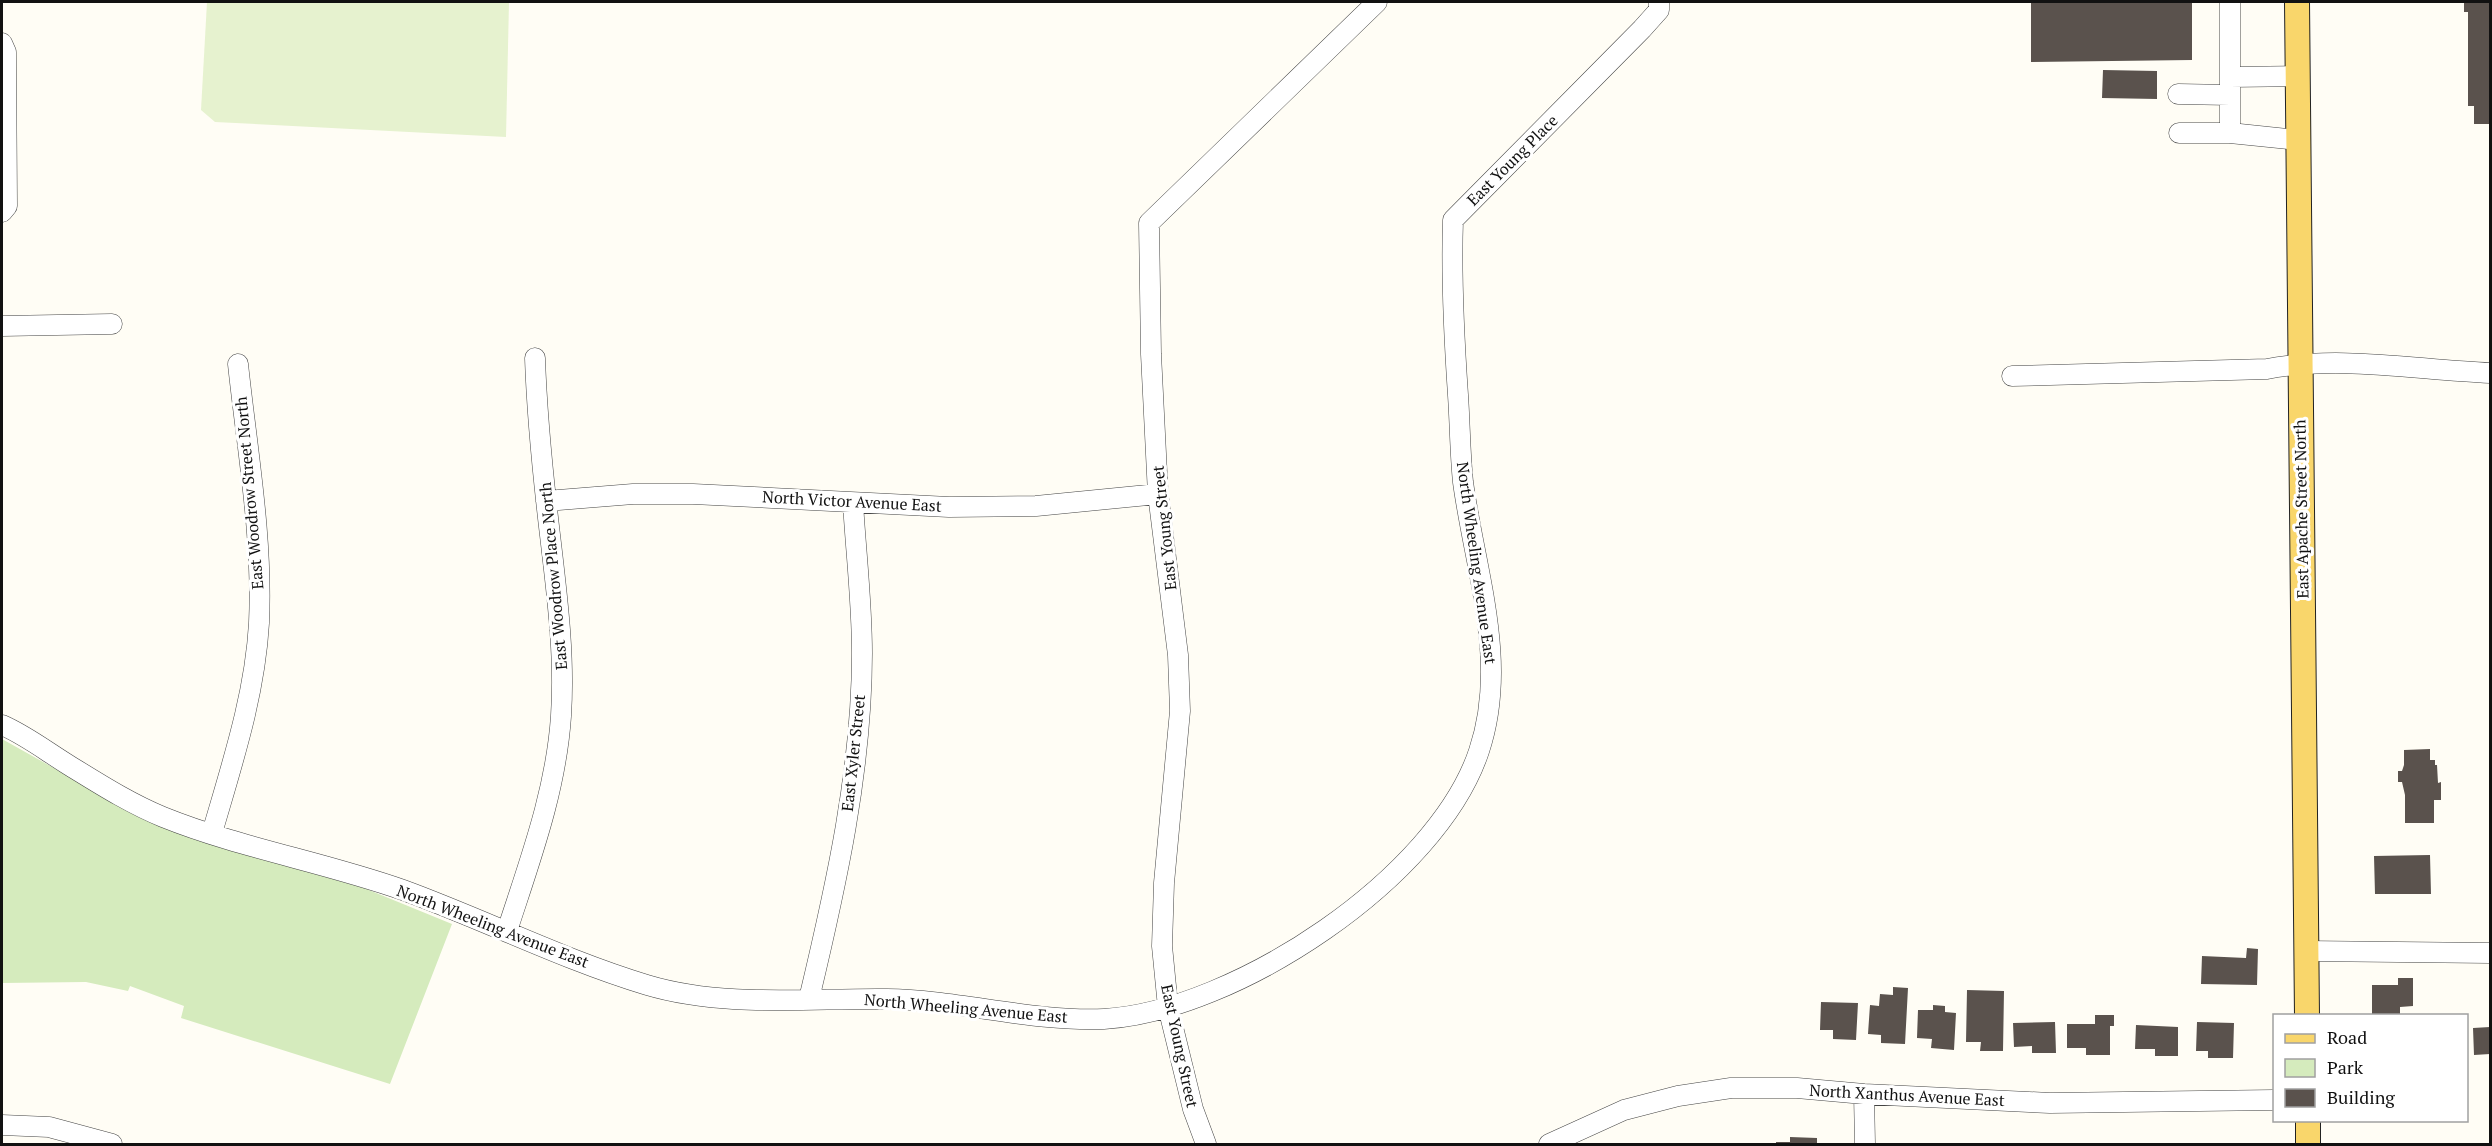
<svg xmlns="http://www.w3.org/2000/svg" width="2492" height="1146" viewBox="0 0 2492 1146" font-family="'PT Serif',serif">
<rect width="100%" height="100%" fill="#fffdf5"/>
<path fill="#d5ebbd" d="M 2,739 L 145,819 L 214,845 L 364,888 L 452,924 L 390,1084 L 181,1018 L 184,1006 L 130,986 L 128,991 L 86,982 L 2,983 Z"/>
<path fill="#e6f2cf" d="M 207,2 L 509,2 L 506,137 L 215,122 L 201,110 Z"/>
<path fill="#5a524d" d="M 2031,2 L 2192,2 L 2192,60 L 2031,62 Z
M 2464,2 L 2490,2 L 2490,124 L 2474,124 L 2474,106 L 2468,106 L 2468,12 L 2464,12 Z
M 2103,70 L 2157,71 L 2157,99 L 2102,98 Z
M 2430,749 L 2430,760 L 2435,760 L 2435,765 L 2437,765 L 2438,783 L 2441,782 L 2441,800 L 2434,800 L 2434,823 L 2405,823 L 2405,795 L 2402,782 L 2398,782 L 2398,771 L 2402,771 L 2404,765 L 2404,750 Z
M 2430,855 L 2431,894 L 2375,894 L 2374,856 Z
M 2247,948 L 2258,949 L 2257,985 L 2201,984 L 2202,956 L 2246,958 Z
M 2398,978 L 2413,978 L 2413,1006 L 2400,1007 L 2400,1015 L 2372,1015 L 2372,985 L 2398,985 Z
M 1893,987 L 1908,988 L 1905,1044 L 1881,1043 L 1881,1035 L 1868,1034 L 1870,1005 L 1879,1006 L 1880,994 L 1893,995 Z
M 1967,990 L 2004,991 L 2003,1051 L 1980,1051 L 1981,1042 L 1966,1042 Z
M 1821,1002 L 1858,1003 L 1856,1040 L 1833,1039 L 1833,1030 L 1820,1030 Z
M 1933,1005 L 1945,1006 L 1945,1012 L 1956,1013 L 1954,1050 L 1931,1048 L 1932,1039 L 1917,1038 L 1918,1010 L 1933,1010 Z
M 2095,1015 L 2114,1015 L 2114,1026 L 2110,1026 L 2110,1055 L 2086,1055 L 2086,1048 L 2067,1048 L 2067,1024 L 2095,1024 Z
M 2055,1022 L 2056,1053 L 2032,1053 L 2032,1046 L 2014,1047 L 2013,1023 Z
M 2197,1022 L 2234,1023 L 2233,1058 L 2208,1058 L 2208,1051 L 2196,1051 Z
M 2136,1025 L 2178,1027 L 2178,1056 L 2155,1056 L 2155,1049 L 2135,1049 Z
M 2490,1027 L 2490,1054 L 2474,1055 L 2473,1028 Z
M 1790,1137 L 1817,1138 L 1817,1144 L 1776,1144 L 1776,1142 L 1790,1142 Z"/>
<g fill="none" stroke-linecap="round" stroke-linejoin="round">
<defs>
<path id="minor" d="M 2230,2 L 2230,77 L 2298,76
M 2,43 L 6,52 L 7,206 L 2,212
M 2178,94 L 2230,95
M 2179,133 L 2230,133 L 2230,77
M 2230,133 L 2298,140
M 2,326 L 112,324
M 2012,376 L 2267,369 C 2340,355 2416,370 2490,373
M 546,501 L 633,494 L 693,494 L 949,507 L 1036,506 L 1158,494
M 2,725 C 25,735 46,751 67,764 C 98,783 129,803 163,817 C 240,848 324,862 403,890 C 485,920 564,960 647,985 C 724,1008 808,998 887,999 C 959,1000 1032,1022 1104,1019 C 1235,1011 1437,878 1479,751 C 1509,662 1475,571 1463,482 C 1460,453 1460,424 1458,395 C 1454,337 1451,278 1453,220 L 1642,29 L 1659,10 L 1659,2
M 212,833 C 232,764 255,695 259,623 C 263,537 247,449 238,364
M 507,931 C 530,860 556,791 561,716 C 565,655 557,595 550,535 C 543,476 537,418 535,358
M 2306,951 L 2490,953
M 809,999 C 836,886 862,770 862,653 C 862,603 856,553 853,503
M 1864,1094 L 1865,1144
M 2,1125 L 49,1127 L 112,1144
M 1206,1144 L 1193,1109 L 1168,1007 L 1162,946 L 1164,883 L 1180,711 L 1178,655 L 1158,494 L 1151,354 L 1149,223 L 1377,2
M 1549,1144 L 1624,1110 L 1678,1096 L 1731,1088 L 1797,1088 L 1864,1094 L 2050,1103 L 2274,1100"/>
<path id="major" d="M 2297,2 L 2307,1016
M 2308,1120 L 2308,1144"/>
</defs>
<use href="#minor" stroke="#444" stroke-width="21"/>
<use href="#major" stroke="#222" stroke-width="26"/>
<use href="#minor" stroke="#fff" stroke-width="20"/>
<use href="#major" stroke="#f9d66b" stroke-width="24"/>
</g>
<g text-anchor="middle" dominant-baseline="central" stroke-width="6" stroke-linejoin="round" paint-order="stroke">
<g font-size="16" fill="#111" stroke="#fff">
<text transform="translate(1512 160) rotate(-45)">East Young Place</text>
<text transform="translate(249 493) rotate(-95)">East Woodrow Street North</text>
<text transform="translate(852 501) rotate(3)">North Victor Avenue East</text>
<text transform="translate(2301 509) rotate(-91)">East Apache Street North</text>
<text transform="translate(1164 528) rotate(-96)">East Young Street</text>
<text transform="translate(1477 563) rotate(82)">North Wheeling Avenue East</text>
<text transform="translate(553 576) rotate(-95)">East Woodrow Place North</text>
<text transform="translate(853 753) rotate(-84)">East Xyler Street</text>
<text transform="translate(493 926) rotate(21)">North Wheeling Avenue East</text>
<text transform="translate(966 1008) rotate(5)">North Wheeling Avenue East</text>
<text transform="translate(1180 1046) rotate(78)">East Young Street</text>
<text transform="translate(1907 1095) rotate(3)">North Xanthus Avenue East</text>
</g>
</g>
<rect width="2492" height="1146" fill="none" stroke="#111111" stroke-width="6"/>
<rect x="2273" y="1014" width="195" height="108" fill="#ffffff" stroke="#a0a0a0" stroke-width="1.5"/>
<rect x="2285" y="1034" width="30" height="9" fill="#f9d66b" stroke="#a0a0a0" stroke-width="1.5"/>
<text x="2327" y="1044" font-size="18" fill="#111111">Road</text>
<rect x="2285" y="1059" width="30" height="18" fill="#d5ebbd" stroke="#a0a0a0" stroke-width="1.5"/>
<text x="2327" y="1074" font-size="18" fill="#111111">Park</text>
<rect x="2285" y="1089" width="30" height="18" fill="#5a524d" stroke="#a0a0a0" stroke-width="1.5"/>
<text x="2327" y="1104" font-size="18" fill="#111111">Building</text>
</svg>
